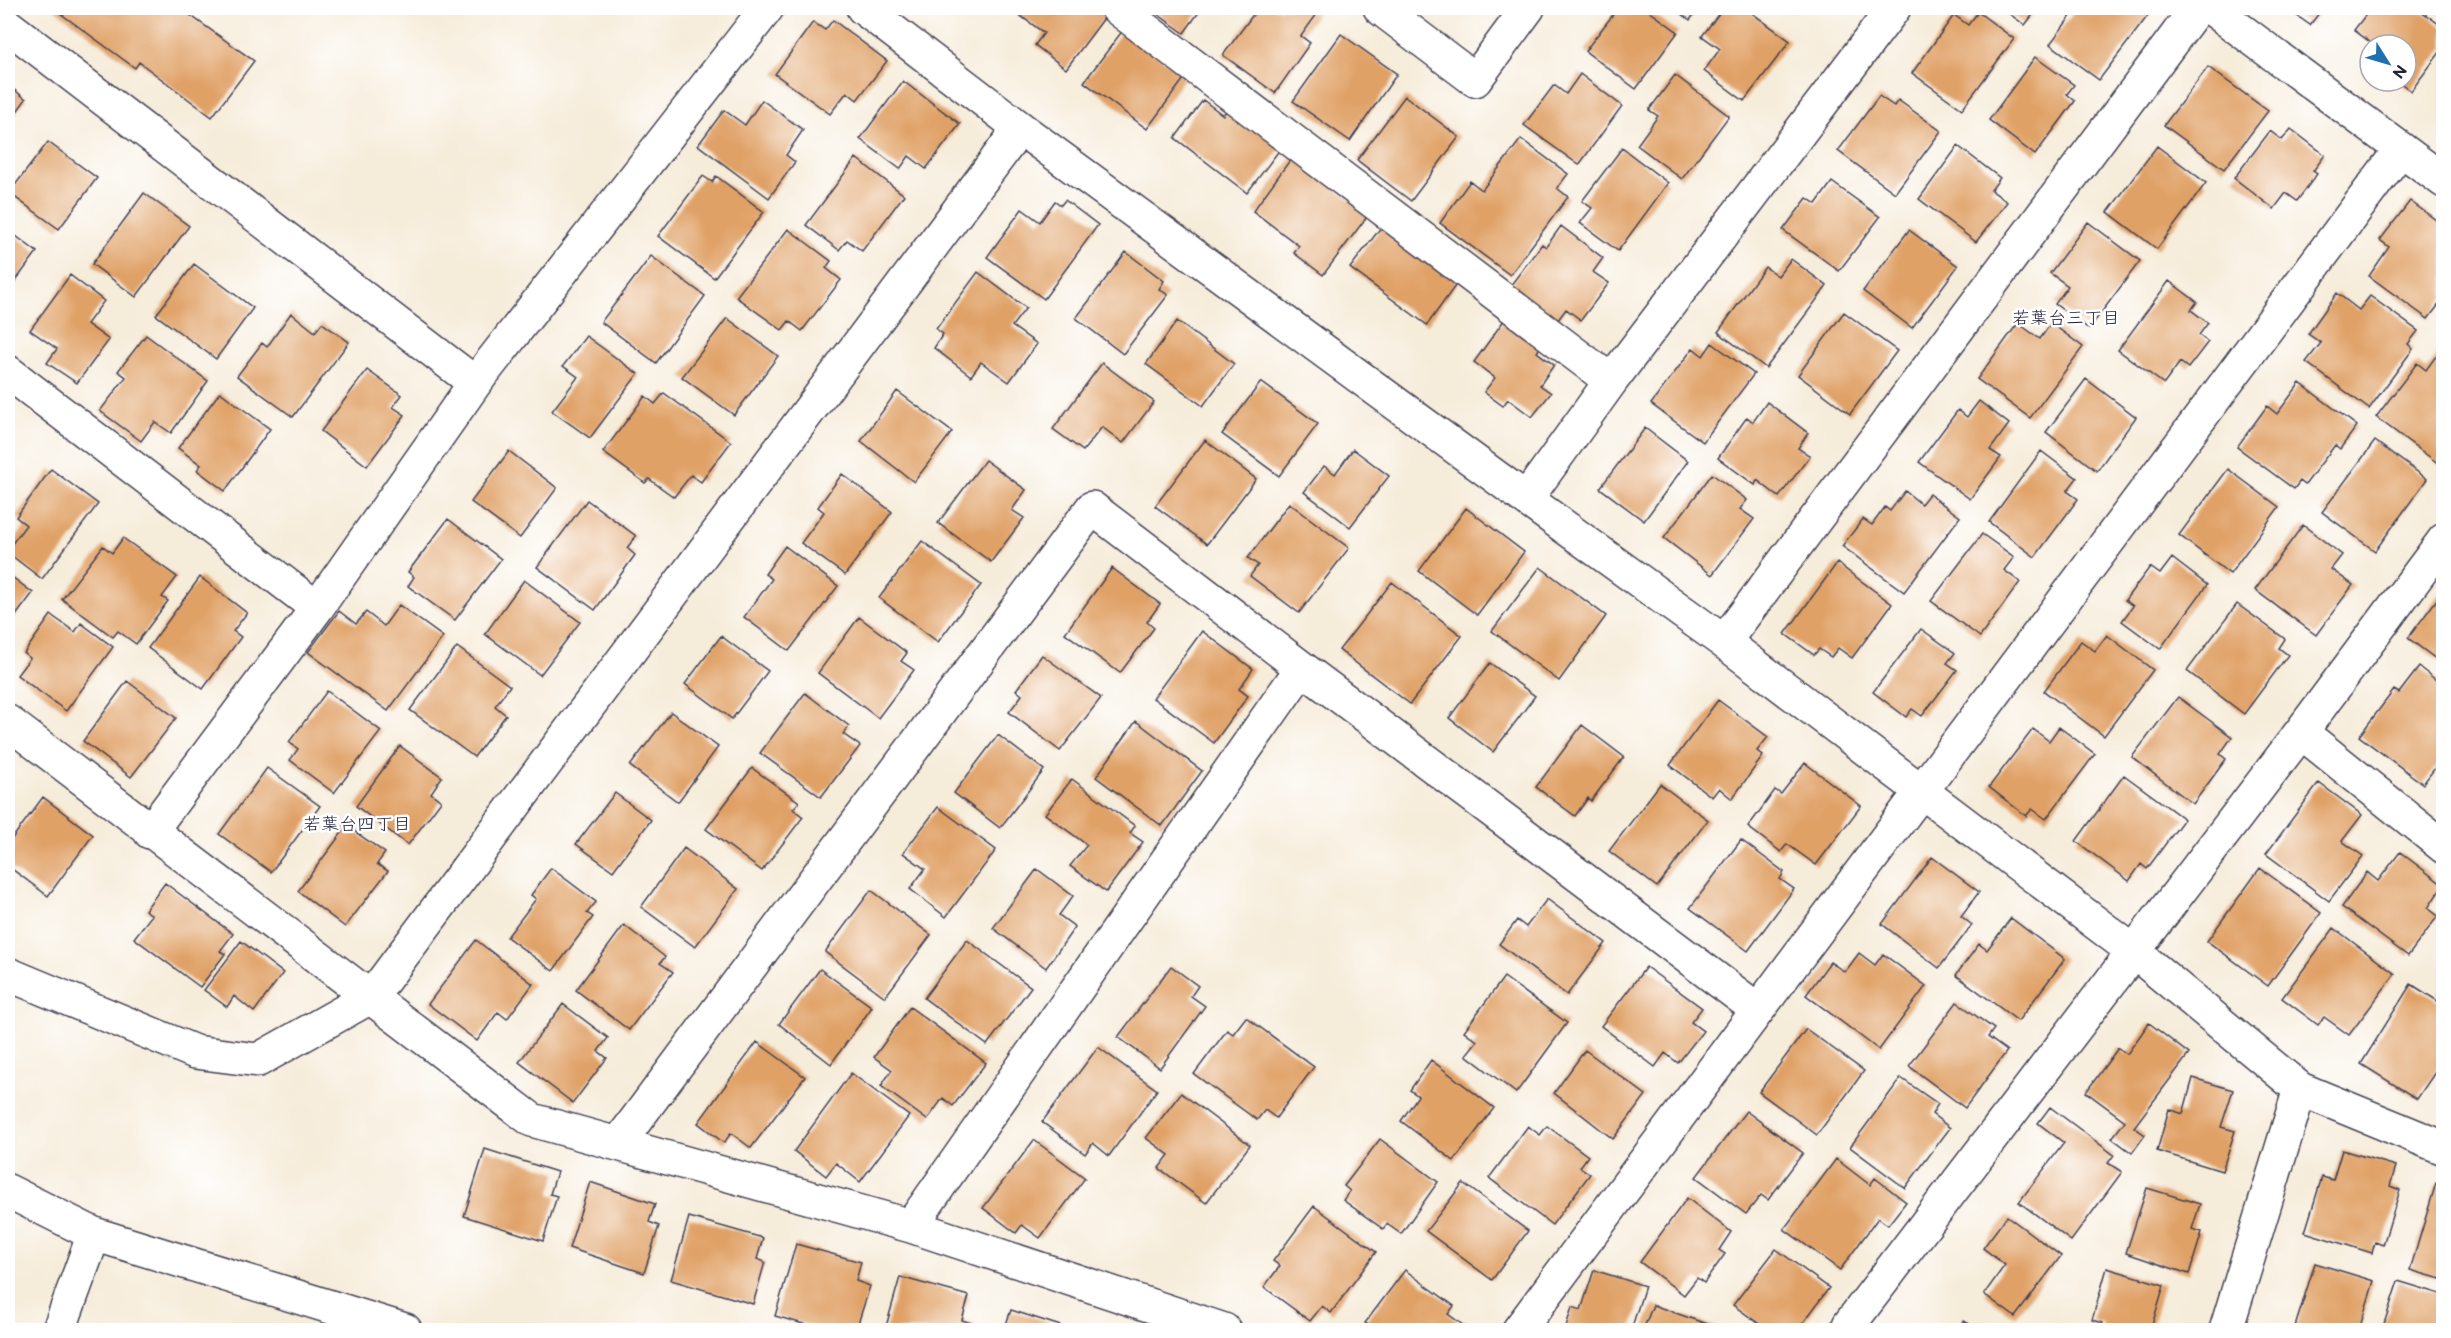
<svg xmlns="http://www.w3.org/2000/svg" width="2451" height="1338" viewBox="0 0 2451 1338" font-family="'Balsamiq Sans','Klee One',sans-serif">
<rect width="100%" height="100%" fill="#fff"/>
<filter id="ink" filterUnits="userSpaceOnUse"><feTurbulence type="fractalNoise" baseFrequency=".0167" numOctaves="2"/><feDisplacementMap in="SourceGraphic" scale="12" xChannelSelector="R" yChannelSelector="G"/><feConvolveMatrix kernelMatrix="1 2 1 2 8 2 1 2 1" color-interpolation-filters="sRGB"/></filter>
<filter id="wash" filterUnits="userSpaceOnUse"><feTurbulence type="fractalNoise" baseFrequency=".008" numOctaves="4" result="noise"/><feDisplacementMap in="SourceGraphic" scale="24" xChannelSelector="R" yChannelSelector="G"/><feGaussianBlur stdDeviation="1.35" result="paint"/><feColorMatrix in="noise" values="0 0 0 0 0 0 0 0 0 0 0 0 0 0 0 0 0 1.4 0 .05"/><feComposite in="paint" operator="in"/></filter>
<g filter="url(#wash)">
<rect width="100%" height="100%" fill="#f6ecda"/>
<g id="blocks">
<path fill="#e0a166" d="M 53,8 L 180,8 L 254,61 L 212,117 L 139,62 L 135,68 Z
M 1023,8 L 1109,8 L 1111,9 L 1066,69 L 1035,45 L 1044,33 L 1018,14 Z
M 1149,8 L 1202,8 L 1184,33 Z
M 1258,8 L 1308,8 L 1317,14 L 1301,36 L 1310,43 L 1275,93 L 1223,55 Z
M 1618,8 L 1645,8 L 1678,32 L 1636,89 L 1585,51 Z
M 1674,8 L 1699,8 L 1690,20 Z
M 1723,8 L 1745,8 L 1790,41 L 1744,101 L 1704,71 L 1720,49 L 1702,36 Z
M 2001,8 L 2038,8 L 2025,25 Z
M 2077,8 L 2143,8 L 2150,13 L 2099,80 L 2050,44 Z
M 2286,8 L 2323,8 L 2310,25 Z
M 2371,8 L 2417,8 L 2444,28 L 2444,47 L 2411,91 L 2398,81 L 2406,81 L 2406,45 L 2374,45 L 2354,30 Z
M 1978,12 L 2014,39 L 1962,109 L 1912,73 L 1954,15 L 1968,25 Z
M 833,20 L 887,61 L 857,100 L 847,92 L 830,114 L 775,74 L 813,22 L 825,30 Z
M 1123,30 L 1186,76 L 1147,129 L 1084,82 Z
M 1341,34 L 1397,74 L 1350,141 L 1293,101 Z
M 2035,57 L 2074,85 L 2067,94 L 2075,101 L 2035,155 L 1989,120 Z
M 2208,67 L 2268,111 L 2224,169 L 2164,125 Z
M 1580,74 L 1622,106 L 1579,165 L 1524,125 L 1554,85 L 1566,94 Z
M 1675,75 L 1729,116 L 1682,179 L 1637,145 L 1658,116 L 1649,110 Z
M 903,81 L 960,124 L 926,169 L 909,156 L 900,169 L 860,139 Z
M 8,85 L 26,99 L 8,124 Z
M 1405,96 L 1459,137 L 1411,201 L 1357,160 Z
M 1879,96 L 1894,106 L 1898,100 L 1941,131 L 1895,193 L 1838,151 Z
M 762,100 L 803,130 L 786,155 L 795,162 L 769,198 L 698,145 L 724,110 L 745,125 Z
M 1203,100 L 1223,115 L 1231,104 L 1284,144 L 1247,193 L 1175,138 Z
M 2291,129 L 2325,155 L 2313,171 L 2317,174 L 2297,201 L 2286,193 L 2274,209 L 2234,178 L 2270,131 L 2282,140 Z
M 1521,139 L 1568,174 L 1557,188 L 1568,197 L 1510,275 L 1440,223 L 1470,181 L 1482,190 Z
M 48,142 L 97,178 L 59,229 L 9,193 Z
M 1958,146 L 2000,178 L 1991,190 L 2007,202 L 1976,242 L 1919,199 Z
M 2157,146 L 2206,183 L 2157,249 L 2108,212 Z
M 1622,148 L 1668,183 L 1618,251 L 1580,223 L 1592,208 L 1582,201 Z
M 1293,156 L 1369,214 L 1323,275 L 1294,253 L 1299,246 L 1253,211 Z
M 856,158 L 904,195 L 862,251 L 847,240 L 839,250 L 806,225 Z
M 703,176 L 712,182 L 716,176 L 764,212 L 714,278 L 658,236 Z
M 1832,182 L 1880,217 L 1839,271 L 1783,230 L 1807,198 L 1816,204 Z
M 144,193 L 189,226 L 136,297 L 92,264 Z
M 1065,200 L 1098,225 L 1044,299 L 987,257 L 1022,209 L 1040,222 L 1055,201 L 1061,205 Z
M 2410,201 L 2444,226 L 2444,298 L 2428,319 L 2369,276 L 2389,247 L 2380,240 Z
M 2088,222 L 2140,261 L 2089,329 L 2055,304 L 2068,286 L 2050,273 Z
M 1382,226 L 1458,282 L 1427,325 L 1350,268 Z
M 1561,226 L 1603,258 L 1593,272 L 1609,283 L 1581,320 L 1566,309 L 1558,320 L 1510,286 L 1542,244 L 1546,247 Z
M 788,229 L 831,261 L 826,268 L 841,280 L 802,331 L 789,321 L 782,330 L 736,297 Z
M 8,230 L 37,252 L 8,291 Z
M 1909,230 L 1958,266 L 1912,328 L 1863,291 Z
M 1126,252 L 1164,281 L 1159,289 L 1168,295 L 1123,354 L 1076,318 Z
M 651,256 L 705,296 L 656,363 L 601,322 Z
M 1791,259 L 1827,286 L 1766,368 L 1718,332 L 1765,267 L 1778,276 Z
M 194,264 L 253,308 L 216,359 L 156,315 Z
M 978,272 L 1026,308 L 1012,326 L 1037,344 L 1009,382 L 981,362 L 971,376 L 934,348 L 943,334 L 936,329 Z
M 70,275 L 104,301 L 87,324 L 109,340 L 77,383 L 47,363 L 57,349 L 30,330 Z
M 2169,281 L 2197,302 L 2191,310 L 2208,323 L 2199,335 L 2208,342 L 2188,368 L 2180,362 L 2164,384 L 2118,350 Z
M 2337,293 L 2359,310 L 2370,296 L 2418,331 L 2408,344 L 2413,349 L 2369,409 L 2306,362 L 2321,343 L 2308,334 Z
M 1844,312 L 1897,351 L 1850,414 L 1798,375 Z
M 291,313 L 315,332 L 322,323 L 349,342 L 293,417 L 237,376 L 262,343 L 267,347 Z
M 1507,316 L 1543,343 L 1537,352 L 1554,365 L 1540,385 L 1551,393 L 1532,417 L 1508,399 L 1503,406 L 1484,392 L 1495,378 L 1474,362 Z
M 727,318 L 778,356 L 734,415 L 682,377 Z
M 1177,321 L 1234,364 L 1203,406 L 1146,364 Z
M 2018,323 L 2040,339 L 2051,323 L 2083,347 L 2030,418 L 1977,379 Z
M 146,335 L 208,381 L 171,433 L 155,422 L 141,441 L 100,411 L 126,377 L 118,371 Z
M 586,336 L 638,374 L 590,438 L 552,411 L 578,377 L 563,366 Z
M 1712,343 L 1754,374 L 1703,442 L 1651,404 L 1693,348 L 1703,356 Z
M 2439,352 L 2444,356 L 2444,458 L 2439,464 L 2376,417 L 2417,363 L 2426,370 Z
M 1102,363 L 1154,402 L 1123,443 L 1102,427 L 1083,451 L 1053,429 Z
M 367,370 L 402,395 L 393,407 L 405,415 L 367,466 L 321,431 Z
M 2086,379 L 2136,417 L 2097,471 L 2046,432 Z
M 1261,382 L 1318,424 L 1279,476 L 1222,434 Z
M 2300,383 L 2357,426 L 2340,449 L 2335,445 L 2305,485 L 2300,481 L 2294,489 L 2237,447 L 2267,406 L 2277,414 Z
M 897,391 L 952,432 L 914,482 L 861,441 Z
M 220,392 L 270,429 L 225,491 L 197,470 L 201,465 L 178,448 Z
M 664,393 L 731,442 L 701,482 L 691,475 L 674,497 L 649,479 L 645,483 L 603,452 L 645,396 L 655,404 Z
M 1979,401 L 2009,424 L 1990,450 L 2001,457 L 1970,499 L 1919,462 L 1958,410 L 1967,417 Z
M 1767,402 L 1808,433 L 1798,448 L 1810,456 L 1779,497 L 1757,480 L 1755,485 L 1718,458 L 1747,417 L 1753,422 Z
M 1645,428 L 1688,461 L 1644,521 L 1600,488 Z
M 1205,440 L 1256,479 L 1207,544 L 1155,506 Z
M 2375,441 L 2427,479 L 2375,551 L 2322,512 Z
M 8,442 L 13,446 L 8,454 Z
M 1353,449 L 1389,476 L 1350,527 L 1304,492 L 1324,466 L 1335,474 Z
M 509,451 L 557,488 L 520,538 L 471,502 Z
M 2041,451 L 2077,478 L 2067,491 L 2078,499 L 2035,557 L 1989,522 Z
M 985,460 L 1026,490 L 1012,510 L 1024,518 L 991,562 L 938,523 Z
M 51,469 L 98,504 L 42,579 L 8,553 L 8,549 L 26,525 L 16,517 Z
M 2228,469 L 2279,507 L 2230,574 L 2179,535 Z
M 842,474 L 892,512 L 845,575 L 801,543 L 824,512 L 818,507 Z
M 1712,474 L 1747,500 L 1740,509 L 1754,519 L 1712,575 L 1664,538 Z
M 1905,491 L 1921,504 L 1929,494 L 1960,517 L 1904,592 L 1842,546 L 1863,519 L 1872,525 L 1885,507 L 1890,511 Z
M 587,500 L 636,536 L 627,548 L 635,555 L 595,610 L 537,567 Z
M 1289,503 L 1349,548 L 1299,613 L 1250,576 L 1258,565 L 1248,558 Z
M 1466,508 L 1524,552 L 1477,615 L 1419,571 Z
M 448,519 L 501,559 L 455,620 L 408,586 L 414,577 L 408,572 Z
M 2303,525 L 2342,555 L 2331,569 L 2353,585 L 2316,635 L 2255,590 Z
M 1982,534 L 2014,557 L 2004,570 L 2020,582 L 1980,637 L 1931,601 Z
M 123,538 L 177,577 L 162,597 L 168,601 L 136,644 L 118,631 L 113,637 L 62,599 L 103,546 L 112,553 Z
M 922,541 L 981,585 L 938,642 L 879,598 Z
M 785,546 L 838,586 L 789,651 L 744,617 L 772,579 L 765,574 Z
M 2172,558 L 2207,585 L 2160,649 L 2122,621 L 2133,606 L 2125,600 L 2150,567 L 2160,574 Z
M 1837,563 L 1892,604 L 1852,658 L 1838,648 L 1831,657 L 1819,649 L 1814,655 L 1785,634 Z
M 1540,567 L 1606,616 L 1559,681 L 1492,631 Z
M 1112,568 L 1160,604 L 1147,622 L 1154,628 L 1120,673 L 1065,633 Z
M 8,574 L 33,593 L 8,626 Z
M 200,577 L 247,613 L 233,631 L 241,637 L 203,689 L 148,648 Z
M 524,580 L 580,622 L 540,675 L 485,634 Z
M 1392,582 L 1462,636 L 1410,704 L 1339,650 Z
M 2444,590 L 2444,665 L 2408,638 Z
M 2237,604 L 2285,639 L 2279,648 L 2288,655 L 2244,714 L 2187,671 Z
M 399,605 L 443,637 L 388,711 L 308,652 L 339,611 L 356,624 L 366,612 L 384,626 Z
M 51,615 L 75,632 L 81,623 L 113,647 L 66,711 L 17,675 L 30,658 L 24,653 Z
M 859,617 L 907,653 L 901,661 L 914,670 L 878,718 L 818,673 Z
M 1921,629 L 1955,653 L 1947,663 L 1957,670 L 1922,716 L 1912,709 L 1906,717 L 1873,692 Z
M 1202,631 L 1253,669 L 1239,689 L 1248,696 L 1214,743 L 1153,698 Z
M 2107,635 L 2153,670 L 2104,736 L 2044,691 L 2081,641 L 2095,651 Z
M 721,636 L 768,671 L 732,719 L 685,684 Z
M 457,647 L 510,686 L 495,706 L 506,715 L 474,757 L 410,710 Z
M 1042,655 L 1101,698 L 1060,751 L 1009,712 L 1022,695 L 1016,690 Z
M 1490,663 L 1535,696 L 1493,752 L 1449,718 Z
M 2419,667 L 2444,686 L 2444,756 L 2423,784 L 2359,736 L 2394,690 L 2399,693 Z
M 127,681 L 176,718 L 131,777 L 83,741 Z
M 327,691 L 381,731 L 334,793 L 290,760 L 298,749 L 289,742 Z
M 805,693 L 849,726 L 843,734 L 860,746 L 821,797 L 760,753 Z
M 2178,697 L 2232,737 L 2220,754 L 2226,759 L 2193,804 L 2132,757 Z
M 1718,700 L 1768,737 L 1757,751 L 1763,756 L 1732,799 L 1719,788 L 1712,797 L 1670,765 Z
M 671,712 L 718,747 L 678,802 L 630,766 Z
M 1136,721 L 1202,771 L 1162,826 L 1096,777 Z
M 1582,725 L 1624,757 L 1591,801 L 1588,798 L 1575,816 L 1536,787 Z
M 2059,727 L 2095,754 L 2046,819 L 2032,809 L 2026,816 L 1989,787 L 2033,729 L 2049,741 Z
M 998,735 L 1044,770 L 1000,828 L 954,793 Z
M 400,746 L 442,777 L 431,793 L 441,801 L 408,845 L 356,806 Z
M 1805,763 L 1861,806 L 1816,865 L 1787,844 L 1781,852 L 1748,827 L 1775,790 L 1781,794 Z
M 267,768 L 320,806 L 271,872 L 219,834 Z
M 752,768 L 799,802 L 793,809 L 803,817 L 762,871 L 706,829 Z
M 2124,775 L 2184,819 L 2147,869 L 2141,864 L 2129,881 L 2076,841 Z
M 1072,779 L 1135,826 L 1130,833 L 1143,842 L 1106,892 L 1070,866 L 1087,845 L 1045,814 Z
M 2319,783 L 2362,815 L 2342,841 L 2363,856 L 2329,901 L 2266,854 Z
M 1660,784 L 1708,820 L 1657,887 L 1609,851 Z
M 615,793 L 651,820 L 613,871 L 576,844 Z
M 43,797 L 93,835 L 48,896 L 8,866 L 8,844 Z
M 938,807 L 996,850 L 946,917 L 910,889 L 925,869 L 903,853 Z
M 347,826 L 385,853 L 377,864 L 388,871 L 345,927 L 298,891 Z
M 1741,840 L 1784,872 L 1780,879 L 1794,889 L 1748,951 L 1690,908 Z
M 684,848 L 738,889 L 695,947 L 641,907 Z
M 2400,852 L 2443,885 L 2428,908 L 2438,916 L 2408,956 L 2342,907 L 2367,872 L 2378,881 Z
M 1932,857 L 1979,892 L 1961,916 L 1972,925 L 1939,968 L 1882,924 Z
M 551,868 L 596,902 L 587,913 L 593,917 L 553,971 L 507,937 L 536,899 L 531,895 Z
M 2260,868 L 2321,913 L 2268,986 L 2207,941 Z
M 1037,869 L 1073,896 L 1059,915 L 1075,927 L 1046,968 L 993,928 Z
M 165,883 L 233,934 L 220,951 L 225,954 L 200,987 L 134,938 L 152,915 L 145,910 Z
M 871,890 L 931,935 L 885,997 L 825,952 Z
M 1547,899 L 1606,943 L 1567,995 L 1499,944 L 1517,920 L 1526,927 Z
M 2011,918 L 2065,959 L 2018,1021 L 1956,975 L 1979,944 L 1987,950 Z
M 624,925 L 665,957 L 660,963 L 673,972 L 629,1030 L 576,990 Z
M 2334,928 L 2395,974 L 2349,1035 L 2324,1017 L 2318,1025 L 2282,998 Z
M 476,940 L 533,984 L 507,1019 L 498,1012 L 477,1041 L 428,1004 Z
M 967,940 L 1031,987 L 987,1045 L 924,998 Z
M 241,941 L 283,973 L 254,1012 L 234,996 L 227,1007 L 204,990 Z
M 1859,953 L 1875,965 L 1883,954 L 1926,986 L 1879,1050 L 1806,995 L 1830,962 L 1845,972 Z
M 1171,966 L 1198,986 L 1191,996 L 1205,1006 L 1160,1068 L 1118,1037 Z
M 1646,967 L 1702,1008 L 1691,1022 L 1703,1031 L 1678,1063 L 1665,1053 L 1655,1067 L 1601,1026 Z
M 820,969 L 872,1007 L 831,1064 L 779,1024 Z
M 1504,977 L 1567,1023 L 1516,1093 L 1466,1055 L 1477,1041 L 1464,1031 Z
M 2443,978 L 2444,978 L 2444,998 L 2438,996 Z
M 2411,984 L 2444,1005 L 2444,1059 L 2417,1099 L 2361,1064 Z
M 1957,1002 L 1994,1029 L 1988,1037 L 2007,1051 L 1965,1108 L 1909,1066 Z
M 563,1004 L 608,1038 L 598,1051 L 607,1058 L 573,1103 L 519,1062 Z
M 910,1007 L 986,1063 L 953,1106 L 943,1098 L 927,1120 L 881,1086 L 892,1070 L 874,1057 Z
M 1246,1017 L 1314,1067 L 1276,1118 L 1265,1110 L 1257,1120 L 1194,1074 L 1227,1030 L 1233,1034 Z
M 2149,1023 L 2189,1054 L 2134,1127 L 2145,1135 L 2132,1153 L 2112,1138 L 2125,1121 L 2086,1092 L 2118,1048 L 2127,1054 Z
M 1806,1029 L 1864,1071 L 1817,1135 L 1759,1092 Z
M 757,1042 L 805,1077 L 751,1148 L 731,1133 L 724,1143 L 698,1123 Z
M 1098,1047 L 1157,1090 L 1109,1156 L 1093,1143 L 1085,1154 L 1042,1122 Z
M 1585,1050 L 1646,1095 L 1613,1139 L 1554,1093 Z
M 1431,1060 L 1494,1108 L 1454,1161 L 1401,1121 L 1418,1096 L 1410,1090 Z
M 851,1073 L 909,1116 L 860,1182 L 836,1163 L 826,1176 L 794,1151 Z
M 1901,1078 L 1938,1104 L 1932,1114 L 1950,1128 L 1905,1188 L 1850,1147 Z
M 2193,1078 L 2233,1090 L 2221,1127 L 2235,1131 L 2222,1171 L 2157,1151 L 2169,1109 L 2183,1114 Z
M 1181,1093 L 1250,1145 L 1206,1203 L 1159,1168 L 1169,1155 L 1146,1138 Z
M 2050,1107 L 2114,1155 L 2108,1163 L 2122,1172 L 2071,1241 L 2019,1202 L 2064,1143 L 2038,1123 Z
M 1746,1111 L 1803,1153 L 1768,1200 L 1761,1195 L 1746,1214 L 1696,1177 Z
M 1528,1126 L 1540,1135 L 1547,1126 L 1588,1156 L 1580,1167 L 1590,1174 L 1552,1225 L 1489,1178 Z
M 1380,1139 L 1438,1182 L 1401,1234 L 1387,1224 L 1383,1229 L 1343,1200 L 1350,1191 L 1344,1186 Z
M 1034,1140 L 1085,1178 L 1040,1238 L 1022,1225 L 1016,1233 L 983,1208 Z
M 485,1149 L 557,1172 L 550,1194 L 557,1196 L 543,1241 L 464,1216 Z
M 2342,1150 L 2396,1166 L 2390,1186 L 2400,1190 L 2383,1245 L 2375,1242 L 2372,1253 L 2305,1232 L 2322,1177 L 2333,1180 Z
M 1836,1159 L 1870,1185 L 1875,1178 L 1906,1202 L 1888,1225 L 1878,1218 L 1840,1270 L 1784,1229 Z
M 590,1182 L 655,1204 L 649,1222 L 659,1226 L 644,1273 L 569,1248 Z
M 1463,1183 L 1528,1231 L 1492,1280 L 1426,1231 Z
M 2436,1183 L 2444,1186 L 2444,1280 L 2410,1270 Z
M 2147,1188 L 2200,1204 L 2192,1229 L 2202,1232 L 2189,1274 L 2126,1253 Z
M 1687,1198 L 1731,1232 L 1719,1250 L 1725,1254 L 1704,1283 L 1697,1278 L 1684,1295 L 1640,1262 Z
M 1314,1206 L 1376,1252 L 1331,1313 L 1322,1306 L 1310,1321 L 1264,1287 L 1280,1266 L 1273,1261 Z
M 2007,1216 L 2061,1256 L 2015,1317 L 1984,1294 L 2005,1265 L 1983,1248 Z
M 689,1217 L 763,1238 L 757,1259 L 765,1262 L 753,1304 L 671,1280 Z
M 796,1244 L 861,1262 L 856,1281 L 870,1286 L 856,1330 L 825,1330 L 775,1316 Z
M 1776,1249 L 1829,1288 L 1798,1330 L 1768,1330 L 1733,1305 Z
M 2315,1263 L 2374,1281 L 2359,1330 L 2294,1330 Z
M 2107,1268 L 2164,1285 L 2152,1325 L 2169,1330 L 2101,1330 L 2103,1323 L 2092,1320 Z
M 1405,1270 L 1454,1306 L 1448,1314 L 1467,1328 L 1465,1330 L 1376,1330 L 1365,1323 Z
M 1594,1270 L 1645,1286 L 1631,1330 L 1565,1330 L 1572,1307 L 1581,1310 Z
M 900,1277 L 969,1296 L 962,1320 L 974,1324 L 972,1330 L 885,1330 Z
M 2398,1281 L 2444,1295 L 2444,1330 L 2382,1330 Z
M 1653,1305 L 1718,1328 L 1717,1330 L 1643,1330 Z
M 1011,1310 L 1073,1330 L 1004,1330 Z
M 1964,1321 L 1980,1330 L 1957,1330 Z"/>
</g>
</g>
<g filter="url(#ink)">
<use href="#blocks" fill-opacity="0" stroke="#424053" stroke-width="1.5"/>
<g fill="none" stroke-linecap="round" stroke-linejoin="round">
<defs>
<path id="minor" d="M 863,8 L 1020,128 L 1526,499 L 1724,642 L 2133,951 L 2300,1089 L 2444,1148
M 1117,8 L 1611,381
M 1380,8 L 1475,80 L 1528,8
M 2211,8 L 2444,181
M 8,26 L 475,383
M 8,372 L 317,608
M 1526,499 L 1611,381 L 1894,8
M 1724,642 L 2197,8
M 8,722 L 532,1120 L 911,1226 L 1224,1330
M 2301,732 L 2444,847
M 150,832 L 317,608 L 475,383 L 767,8
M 8,974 L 195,1052 L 258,1060 L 372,996 L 1020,128
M 618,1144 L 1092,508 L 1302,668 L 1758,1010
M 911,1226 L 1302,668
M 59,1330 L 94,1234
M 1519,1330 L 2401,149
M 1848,1330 L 1849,1325 L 2301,732 L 2444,540
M 2226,1330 L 2300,1089"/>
<path id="tertiary" d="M 8,1191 L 94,1234 L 405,1330"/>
</defs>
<use href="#minor" stroke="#424053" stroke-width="36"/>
<use href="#tertiary" stroke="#424053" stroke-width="36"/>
<use href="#minor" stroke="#fff" stroke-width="33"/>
<use href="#tertiary" stroke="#fff" stroke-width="33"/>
</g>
</g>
<g text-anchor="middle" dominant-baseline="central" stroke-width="5" stroke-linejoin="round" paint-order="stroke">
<g font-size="18" fill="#22223b" stroke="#fff">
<text x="2066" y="318">若葉台三丁目</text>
<text x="357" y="824">若葉台四丁目</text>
</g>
</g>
<rect width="2451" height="1338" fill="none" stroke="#fff" stroke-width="30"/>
<g transform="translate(2388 63) rotate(127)"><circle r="28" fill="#ffffff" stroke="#a7a7b1" stroke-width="1.5"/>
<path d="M0-4.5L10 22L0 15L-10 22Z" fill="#1f6fb2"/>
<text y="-9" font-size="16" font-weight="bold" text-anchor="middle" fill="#22223b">N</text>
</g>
</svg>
